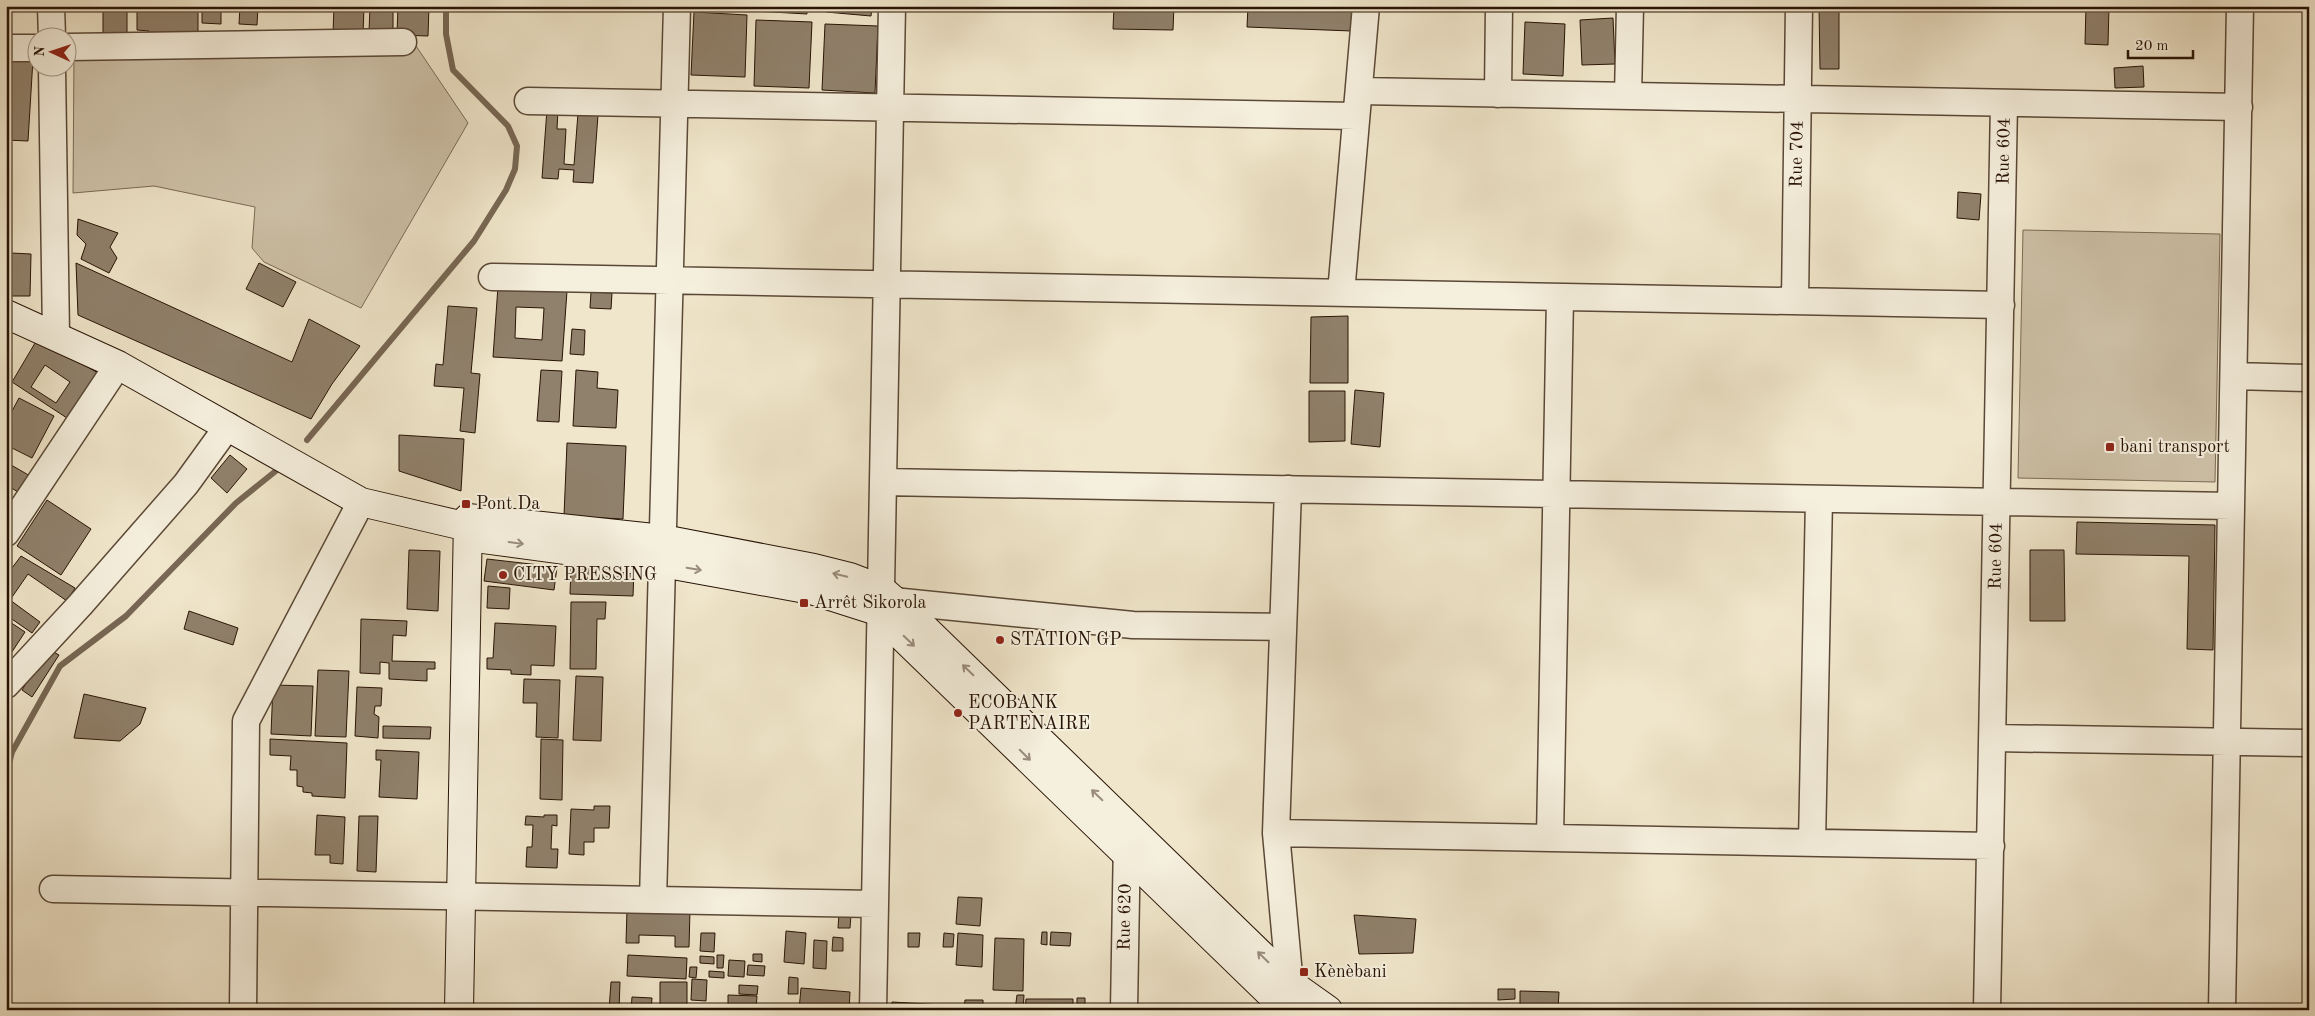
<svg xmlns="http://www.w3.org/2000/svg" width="2315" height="1016" viewBox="0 0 2315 1016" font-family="'Old Standard TT',serif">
<rect width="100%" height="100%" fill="#f0e6cb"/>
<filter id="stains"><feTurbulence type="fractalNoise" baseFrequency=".004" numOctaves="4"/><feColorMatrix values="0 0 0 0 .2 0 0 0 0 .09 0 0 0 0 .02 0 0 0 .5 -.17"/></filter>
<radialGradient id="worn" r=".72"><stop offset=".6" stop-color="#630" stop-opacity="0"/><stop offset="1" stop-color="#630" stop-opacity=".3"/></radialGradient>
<path fill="#cec2a9" stroke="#7b6b57" d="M 416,46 L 468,123 L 361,308 L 264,262 L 252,248 L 255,207 L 154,186 L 73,193 L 74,55 Z
M 2023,230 L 2220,234 L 2215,482 L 2018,478 Z"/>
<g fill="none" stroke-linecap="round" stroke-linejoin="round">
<path stroke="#776754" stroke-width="6" d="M 307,440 L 474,241 L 506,190 L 515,169 L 517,146 L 508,126 L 453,70 L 446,34 L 446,6
M 6,775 L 12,752 L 60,666 L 126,616 L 236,503 L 277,470"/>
</g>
<path fill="#90816c" stroke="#281405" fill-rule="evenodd" d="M 103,6 L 127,6 L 127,36 L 103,35 Z
M 137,6 L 198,6 L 198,34 L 149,38 L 149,31 L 137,30 Z
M 202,6 L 221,6 L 221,24 L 202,23 Z
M 240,6 L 258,6 L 257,25 L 239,24 Z
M 334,6 L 364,6 L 363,35 L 333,34 Z
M 370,6 L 393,6 L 393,33 L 369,32 Z
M 398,6 L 429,6 L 428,36 L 397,35 Z
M 698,6 L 748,6 L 748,8 Z
M 755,6 L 807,6 L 807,14 L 754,11 Z
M 826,6 L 872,6 L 871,16 L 826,12 Z
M 1114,6 L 1174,6 L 1173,30 L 1113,29 Z
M 1248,6 L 1353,6 L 1352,31 L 1247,27 Z
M 1819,6 L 1839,6 L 1839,69 L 1820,69 Z
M 2086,6 L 2109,6 L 2108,45 L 2085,44 Z
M 694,12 L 747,15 L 745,77 L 691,75 Z
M 1613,18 L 1615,64 L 1582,65 L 1580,20 Z
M 756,20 L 812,22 L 809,88 L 754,86 Z
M 1525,22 L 1565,24 L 1563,76 L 1523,74 Z
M 825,24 L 878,26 L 875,93 L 822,90 Z
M 6,58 L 33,59 L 28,141 L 6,140 Z
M 2143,66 L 2144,87 L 2115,88 L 2114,68 Z
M 547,109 L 558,110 L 557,129 L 566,129 L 564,164 L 574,165 L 578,113 L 598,115 L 593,183 L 573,182 L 574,170 L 559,169 L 558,179 L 542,178 Z
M 1958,192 L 1981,194 L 1979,220 L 1957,218 Z
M 78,219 L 118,233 L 110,247 L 117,258 L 109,273 L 81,259 L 86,244 L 77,235 Z
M 11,253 L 31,254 L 30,296 L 11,296 Z
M 76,263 L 292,362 L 309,319 L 360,346 L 332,384 L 311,419 L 78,315 Z
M 259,263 L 296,282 L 283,307 L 246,289 Z
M 498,286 L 567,291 L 562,361 L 493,357 ZM 516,307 L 544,308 L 542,340 L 515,338 Z
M 591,292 L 612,293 L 611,309 L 590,308 Z
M 448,306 L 477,308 L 471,373 L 480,374 L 475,433 L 460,431 L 464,388 L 434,386 L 436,364 L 443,365 Z
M 1348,316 L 1348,383 L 1310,383 L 1311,317 Z
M 572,329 L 585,330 L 584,355 L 570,354 Z
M 38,338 L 98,373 L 70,420 L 12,382 ZM 45,365 L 70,382 L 56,403 L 31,387 Z
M 541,370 L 562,371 L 559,422 L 537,421 Z
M 576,370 L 598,372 L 597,388 L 618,390 L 616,428 L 573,426 Z
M 1355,390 L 1384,393 L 1380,447 L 1351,444 Z
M 1309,391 L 1345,391 L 1345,441 L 1309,442 Z
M 19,398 L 54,416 L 32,458 L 6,445 L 6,411 L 11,413 Z
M 399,435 L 464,439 L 461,491 L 399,471 Z
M 567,443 L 626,446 L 623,519 L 564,516 Z
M 230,455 L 247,469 L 227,493 L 211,478 Z
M 6,462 L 37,480 L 27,497 L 6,485 Z
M 47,500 L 91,529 L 61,575 L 17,546 Z
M 2077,522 L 2215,525 L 2213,650 L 2187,649 L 2189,556 L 2076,554 Z
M 409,550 L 440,551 L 438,611 L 407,609 Z
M 2030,550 L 2064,550 L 2065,621 L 2030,621 Z
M 21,556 L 75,588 L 67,601 L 28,574 L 10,600 L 40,622 L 32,633 L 6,615 L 6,576 Z
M 487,559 L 557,567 L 554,590 L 484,581 Z
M 571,568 L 634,571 L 633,596 L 570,594 Z
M 488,586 L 510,588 L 509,609 L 487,608 Z
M 571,602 L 606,602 L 605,619 L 597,619 L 596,669 L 570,669 Z
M 189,611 L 238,628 L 233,645 L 184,629 Z
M 361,619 L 407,621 L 406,636 L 393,635 L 392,661 L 435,662 L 435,669 L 427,669 L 427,681 L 389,679 L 389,663 L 380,662 L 380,674 L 360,673 Z
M 7,620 L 25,632 L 6,661 L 6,622 Z
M 495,623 L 556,626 L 554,666 L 531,665 L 531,675 L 511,674 L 511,670 L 487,669 L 487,658 L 493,658 Z
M 48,649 L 59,655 L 32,697 L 22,690 Z
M 318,670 L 349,671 L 346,737 L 315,736 Z
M 576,676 L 603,677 L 601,741 L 573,740 Z
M 524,679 L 560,680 L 558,738 L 536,737 L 537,703 L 523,703 Z
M 273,685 L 313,686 L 311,736 L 271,734 Z
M 357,687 L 382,688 L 381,706 L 375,706 L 374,714 L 379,717 L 378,738 L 355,736 Z
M 84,694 L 146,708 L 140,724 L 120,741 L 74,738 Z
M 383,726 L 431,727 L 430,739 L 383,738 Z
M 270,739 L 347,743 L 345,798 L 312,796 L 312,793 L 303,792 L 303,787 L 297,786 L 297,770 L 290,770 L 291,756 L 270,755 Z
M 541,739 L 563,740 L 562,800 L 540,799 Z
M 376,750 L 419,752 L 417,799 L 379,797 L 381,760 L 376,760 Z
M 594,806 L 610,806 L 609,828 L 594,828 L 594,842 L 584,842 L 584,855 L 569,854 L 571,809 L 594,810 Z
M 317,815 L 345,817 L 343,864 L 330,863 L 330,855 L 315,855 Z
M 544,815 L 557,815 L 557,826 L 552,825 L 551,849 L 558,849 L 557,868 L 526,867 L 527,847 L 532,847 L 533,825 L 525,825 L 526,816 L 544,817 Z
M 359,816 L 378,816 L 376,872 L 357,871 Z
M 958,897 L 982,898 L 980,926 L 956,924 Z
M 627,909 L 690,910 L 689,947 L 675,947 L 675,936 L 639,935 L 639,943 L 626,943 Z
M 839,914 L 851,915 L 850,928 L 838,928 Z
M 1354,915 L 1416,919 L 1413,953 L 1359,954 Z
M 786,931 L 806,933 L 804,964 L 784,962 Z
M 1042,932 L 1047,932 L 1047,945 L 1041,944 Z
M 1051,932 L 1071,933 L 1070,946 L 1050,945 Z
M 701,933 L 715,933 L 714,952 L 700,951 Z
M 908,933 L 920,933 L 919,947 L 908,947 Z
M 944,933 L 954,934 L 953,947 L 943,947 Z
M 958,933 L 983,935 L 982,967 L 956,965 Z
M 833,937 L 843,938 L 843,951 L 832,951 Z
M 995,938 L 1024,939 L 1023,991 L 993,990 Z
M 814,940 L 827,941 L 826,969 L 813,968 Z
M 753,954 L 762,954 L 762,962 L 753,961 Z
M 628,955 L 687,958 L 686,979 L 627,976 Z
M 717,955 L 724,955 L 723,968 L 717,968 Z
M 700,956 L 714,957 L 714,964 L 700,963 Z
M 729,960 L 745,961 L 744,977 L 728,976 Z
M 748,965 L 765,966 L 764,976 L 747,975 Z
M 690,967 L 697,967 L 696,978 L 689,977 Z
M 709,971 L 724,972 L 724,978 L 709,977 Z
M 789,977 L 798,978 L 798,994 L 788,994 Z
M 692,979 L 707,980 L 706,1001 L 691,1000 Z
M 611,982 L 620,982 L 619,1010 L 609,1010 Z
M 660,982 L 687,982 L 687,1010 L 660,1010 Z
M 739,985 L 758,986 L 757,995 L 739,994 Z
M 801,988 L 850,992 L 849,1010 L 799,1010 Z
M 1498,989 L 1515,989 L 1515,999 L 1498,1000 Z
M 1520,991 L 1559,992 L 1558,1010 L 1520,1010 Z
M 728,995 L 757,996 L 756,1010 L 728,1010 Z
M 1017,995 L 1024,995 L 1023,1010 L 1015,1010 Z
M 632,997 L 652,998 L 651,1010 L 631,1010 Z
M 1077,998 L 1085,998 L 1085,1010 L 1077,1010 Z
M 1026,999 L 1073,999 L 1073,1010 L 1025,1010 Z
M 965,1000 L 983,1000 L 983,1010 L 964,1010 Z
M 892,1002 L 944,1005 L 944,1010 L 892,1010 Z"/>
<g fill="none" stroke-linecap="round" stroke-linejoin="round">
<defs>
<path id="street" d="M 51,6 L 52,38
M 68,47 L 403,42
M 6,48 L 38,48
M 52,68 L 56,336
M 1359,91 L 2239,107
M 1498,94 L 1499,6
M 1628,96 L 1630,6
M 528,101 L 1356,116
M 492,277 L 2001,305
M 1341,293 L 1366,6
M 1795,301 L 1799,6
M 2234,376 L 2309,378
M 883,482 L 2231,506
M 1288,489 L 1276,833 L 1291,997
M 6,533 L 118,365
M 893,601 L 1133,625 L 1283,627
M 6,685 L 80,605 L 186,484 L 228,426
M 1993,738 L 2309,743
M 1276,833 L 1991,846
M 1550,838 L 1560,297
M 1812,843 L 1819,499
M 53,889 L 875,904
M 653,900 L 677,6
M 243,1010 L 246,721 L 361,502
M 873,1010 L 892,6
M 1124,1010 L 1127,838
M 1987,1010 L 2004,103
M 2222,1010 L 2240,6"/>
<path id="secondary" d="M 6,314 L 118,365 L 361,502 L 468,527
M 468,537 L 662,563 L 811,590 L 880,612 L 888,623 L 1287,1010
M 459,1010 L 468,518 L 663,539 L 814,568 L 850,577 L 881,589 L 911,615 L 1290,983 L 1328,1010"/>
</defs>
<use href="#street" stroke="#5a4836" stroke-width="29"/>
<use href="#secondary" stroke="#281405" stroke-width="30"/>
<use href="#street" stroke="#f5efdd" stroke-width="26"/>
<use href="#secondary" stroke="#f5efdd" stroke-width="28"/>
</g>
<defs><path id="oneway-shaft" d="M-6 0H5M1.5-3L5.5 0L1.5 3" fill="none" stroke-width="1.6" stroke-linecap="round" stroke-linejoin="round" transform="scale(1.25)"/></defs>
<g stroke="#998c7c">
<use href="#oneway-shaft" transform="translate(516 543) rotate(8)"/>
<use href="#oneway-shaft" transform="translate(694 569) rotate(10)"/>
<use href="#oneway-shaft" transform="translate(840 575) rotate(-166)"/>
<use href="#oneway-shaft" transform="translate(909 641) rotate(44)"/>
<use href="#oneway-shaft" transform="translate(968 670) rotate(-136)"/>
<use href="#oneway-shaft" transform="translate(1025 755) rotate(45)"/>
<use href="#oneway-shaft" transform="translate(1097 795) rotate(-136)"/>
<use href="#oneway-shaft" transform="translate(1263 957) rotate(-136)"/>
</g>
<g fill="#8f2418" stroke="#f5efdd" stroke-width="2">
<rect x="2105" y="442" width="10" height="10" rx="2.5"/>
<rect x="461" y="499" width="10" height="10" rx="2.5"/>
<circle cx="503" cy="575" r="5"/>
<rect x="799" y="598" width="10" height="10" rx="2.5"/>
<circle cx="1000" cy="640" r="5"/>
<circle cx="958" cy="713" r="5"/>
<rect x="1299" y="967" width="10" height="10" rx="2.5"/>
</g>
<g text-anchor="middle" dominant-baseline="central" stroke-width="4" stroke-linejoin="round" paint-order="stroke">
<g font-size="18" fill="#281405" stroke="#f5efdd">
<text transform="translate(2004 151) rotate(-89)">Rue 604</text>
<text transform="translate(1797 154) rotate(-89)">Rue 704</text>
<text transform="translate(1996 556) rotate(-89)">Rue 604</text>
<text transform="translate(1125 917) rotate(-89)">Rue 620</text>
</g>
<g font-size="18" fill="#281405" stroke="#f5efdd" text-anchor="start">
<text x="2120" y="447">bani transport</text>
<text x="476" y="504">Pont Da</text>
<text x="513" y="575">CITY PRESSING</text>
<text x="814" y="603">Arrêt Sikorola</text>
<text x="1010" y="640">STATION GP</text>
<text x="968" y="703">ECOBANK<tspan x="968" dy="21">PARTENAIRE</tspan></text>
<text x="1314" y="972">Kènèbani</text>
</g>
</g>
<rect width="2315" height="1016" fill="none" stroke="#f0e6cb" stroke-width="25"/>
<rect x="8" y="8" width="2300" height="1001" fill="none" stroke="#281405" stroke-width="2.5"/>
<rect x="12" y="12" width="2290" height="991" fill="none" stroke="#281405"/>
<g transform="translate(52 52) rotate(273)"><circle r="24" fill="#f5efdd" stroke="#a39787"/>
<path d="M0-4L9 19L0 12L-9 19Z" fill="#8f2418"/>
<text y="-8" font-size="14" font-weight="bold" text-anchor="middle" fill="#281405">N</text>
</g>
<path d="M2128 50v8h65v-8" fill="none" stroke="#281405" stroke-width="2.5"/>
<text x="2135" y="50" font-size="15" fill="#281405" stroke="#f5efdd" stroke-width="4" paint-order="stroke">20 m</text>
<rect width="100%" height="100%" filter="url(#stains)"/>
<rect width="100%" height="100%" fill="url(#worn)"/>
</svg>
